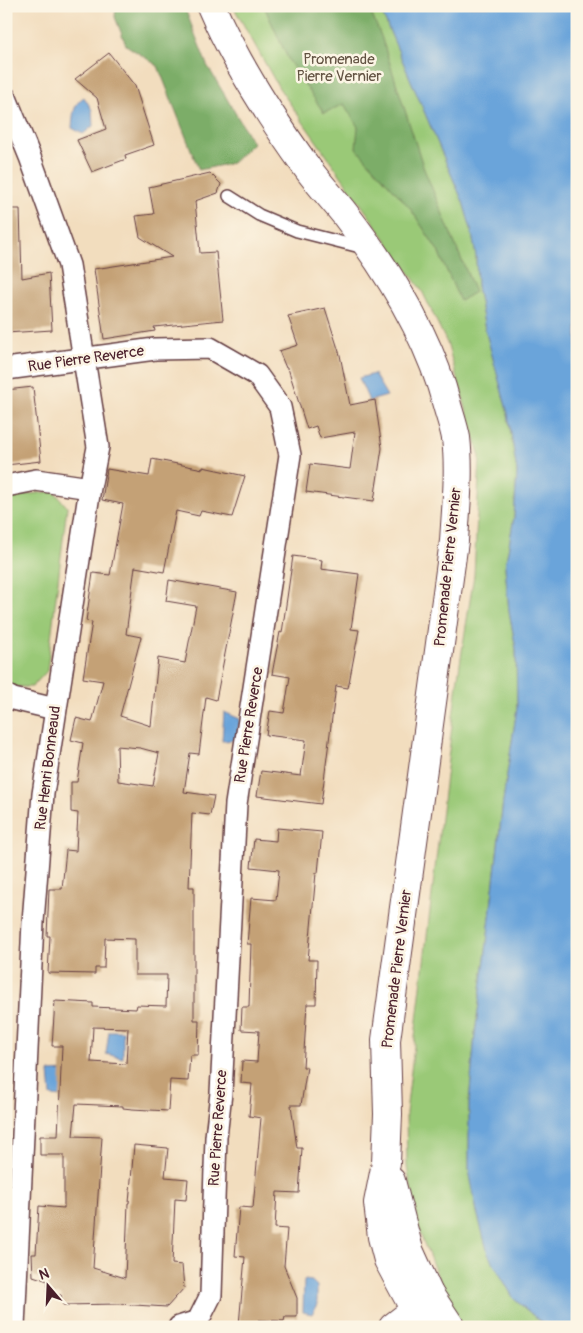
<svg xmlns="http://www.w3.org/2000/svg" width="583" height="1333" viewBox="0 0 583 1333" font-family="Pangolin,sans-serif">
<rect width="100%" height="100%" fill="#fcf5e5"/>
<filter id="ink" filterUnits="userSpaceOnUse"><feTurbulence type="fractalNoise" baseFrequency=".02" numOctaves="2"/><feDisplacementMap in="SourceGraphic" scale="10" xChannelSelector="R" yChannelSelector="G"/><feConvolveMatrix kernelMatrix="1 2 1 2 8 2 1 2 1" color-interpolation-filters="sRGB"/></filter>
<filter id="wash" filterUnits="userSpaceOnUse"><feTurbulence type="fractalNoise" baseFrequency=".0096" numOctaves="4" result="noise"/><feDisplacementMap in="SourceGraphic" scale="20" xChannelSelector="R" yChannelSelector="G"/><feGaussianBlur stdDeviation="1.12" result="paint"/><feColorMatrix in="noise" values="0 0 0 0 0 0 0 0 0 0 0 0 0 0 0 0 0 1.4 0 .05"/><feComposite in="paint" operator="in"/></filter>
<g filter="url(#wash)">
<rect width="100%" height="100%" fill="#f2ddbe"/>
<path fill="#9ac977" stroke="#727451" d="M 233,6 L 379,6 L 463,202 L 471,228 L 476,256 L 477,286 L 485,329 L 508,414 L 517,472 L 514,517 L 505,567 L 509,611 L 516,649 L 517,708 L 503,801 L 487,943 L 475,1034 L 469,1103 L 469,1169 L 477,1212 L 489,1254 L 514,1299 L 547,1327 L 462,1327 L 452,1312 L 419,1231 L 407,1167 L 406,1113 L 457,683 L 474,575 L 480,457 L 447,343 L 422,291 L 279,88 Z
M 54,491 L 67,507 L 47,671 L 32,687 L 6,687 L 6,497 Z"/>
<path fill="#7bad68" stroke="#62664a" d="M 116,6 L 184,6 L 207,65 L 253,143 L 232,163 L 199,170 L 158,66 L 126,45 L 115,17 Z
M 264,6 L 368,6 L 381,36 L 424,169 L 475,292 L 460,301 L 438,251 L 410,208 L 356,148 L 358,127 L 344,104 L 324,113 L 289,61 Z"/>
<path fill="#6aa4da" stroke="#5a6282" d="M 379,6 L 577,6 L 577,1327 L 547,1327 L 514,1299 L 488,1254 L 477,1212 L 469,1170 L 469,1103 L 475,1034 L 487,943 L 503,801 L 517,708 L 516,649 L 509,611 L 505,567 L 514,517 L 517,472 L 508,414 L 485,329 L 477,286 L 476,256 L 471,229 L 463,202 Z
M 84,97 L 92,110 L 93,126 L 83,134 L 72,128 C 73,115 73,104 84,97 Z
M 374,374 L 387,396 L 369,401 L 359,378 Z
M 224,712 L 240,719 L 236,740 L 222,741 Z
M 109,1031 L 123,1031 L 123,1058 L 106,1054 Z
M 67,1071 L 64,1097 L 51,1096 L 49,1072 Z
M 304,1280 L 312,1281 L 317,1286 L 317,1304 L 312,1314 L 303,1312 Z"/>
<g id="blocks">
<path fill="#c4a176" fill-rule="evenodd" d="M 109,53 L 135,86 L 154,145 L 125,155 L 126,159 L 92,172 L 77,140 L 106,129 L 97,98 L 75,79 Z
M 210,173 L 221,184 L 218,193 L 195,201 L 200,253 L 216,252 L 223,320 L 154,327 L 155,331 L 104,339 L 94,269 L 172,257 L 140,237 L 136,216 L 154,214 L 149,187 Z
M 6,209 L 20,209 L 22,278 L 49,273 L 52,330 L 6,333 Z
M 325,308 L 340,355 L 350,405 L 375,400 L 382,448 L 374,501 L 306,492 L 310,464 L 350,469 L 355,432 L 320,438 L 316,426 L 307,429 L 288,368 L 286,368 L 279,351 L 298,345 L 288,316 Z
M 33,387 L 41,461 L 6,465 L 6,390 Z
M 152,459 L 203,469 L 203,467 L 245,476 L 232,517 L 201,511 L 199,516 L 176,511 L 164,572 L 135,567 L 126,634 L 141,637 L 120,716 L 151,726 L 158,658 L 185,663 L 196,606 L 166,601 L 169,580 L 237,592 L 216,700 L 206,697 L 199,754 L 190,753 L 184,792 L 214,796 L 210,815 L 192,813 L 189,887 L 194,887 L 194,1020 L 199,1020 L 198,1055 L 190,1055 L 188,1081 L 170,1080 L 168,1111 L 132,1109 L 123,1108 L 123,1106 L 76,1104 L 73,1136 L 102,1137 L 93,1268 L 125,1278 L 128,1203 L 129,1203 L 134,1145 L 168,1148 L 165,1177 L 188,1179 L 186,1200 L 175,1199 L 172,1264 L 182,1265 L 184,1288 L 167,1307 L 118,1304 L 63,1305 L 61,1295 L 47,1295 L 48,1281 L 33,1276 L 32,1254 L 36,1254 L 39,1206 L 64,1208 L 64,1155 L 40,1155 L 40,1136 L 58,1136 L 62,1046 L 52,1046 L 55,1001 L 93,1003 L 93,1007 L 136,1009 L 137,1005 L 166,1006 L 167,975 L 135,975 L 135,939 L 105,938 L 104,968 L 95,968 L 95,974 L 48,973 L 50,936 L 47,936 L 49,889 L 62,889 L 66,850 L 76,851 L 78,813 L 71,812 L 71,782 L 77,782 L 83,743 L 71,740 L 76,718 L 92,722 L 103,681 L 83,678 L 92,622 L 86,621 L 93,573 L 110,575 L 123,504 L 102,500 L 107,469 L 149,476 ZM 117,746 L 140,748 L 159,753 L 153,786 L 118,781 ZM 93,1027 L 128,1028 L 126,1064 L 91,1062 Z
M 293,556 L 322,560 L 321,569 L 359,574 L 351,629 L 359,630 L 348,688 L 336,686 L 321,804 L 257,796 L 261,771 L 301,776 L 306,740 L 266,735 L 270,711 L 284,713 L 290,677 L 272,674 L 280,632 L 282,633 Z
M 277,828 L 322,832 L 318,873 L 316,873 L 308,960 L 317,960 L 316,1004 L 307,1004 L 303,1067 L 307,1067 L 301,1105 L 291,1105 L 297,1148 L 302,1148 L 299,1193 L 277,1192 L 275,1228 L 287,1229 L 284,1266 L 297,1298 L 297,1317 L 285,1317 L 284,1321 L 259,1320 L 259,1326 L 239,1325 L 245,1257 L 235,1256 L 239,1207 L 253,1208 L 261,1118 L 249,1116 L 252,1084 L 241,1083 L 242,1061 L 257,1062 L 259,1031 L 241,1030 L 242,1007 L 249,1007 L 251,944 L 247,944 L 251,898 L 276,900 L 279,870 L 251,867 L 254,839 L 276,841 Z"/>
</g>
</g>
<g filter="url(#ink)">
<use href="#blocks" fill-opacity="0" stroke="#633c41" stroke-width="1"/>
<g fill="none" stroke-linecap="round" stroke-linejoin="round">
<defs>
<path id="lane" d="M 229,196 L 259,215 L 297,231 L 364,248"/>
<path id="street" d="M 6,98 L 30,157 L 69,265 L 98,447 L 90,488 L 43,794 L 33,922 L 14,1327
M 6,369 L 155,349 L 210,348 L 257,375 L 280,407 L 290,455 L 236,804 L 221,1093 L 216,1137 L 211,1295 L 198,1321 L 179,1327
M 6,486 L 36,480 L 90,488
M 6,695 L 13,699 L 55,709"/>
<path id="secondary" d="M 393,1327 L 415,1310 L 429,1294"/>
<path id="primary" d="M 211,6 C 236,64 271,118 308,169 C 319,184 332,198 344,213 C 388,270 429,335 447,405 C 450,416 454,427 456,438 C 460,472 456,507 454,541 L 386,1040 L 388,1114 L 386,1163 L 378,1203 L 382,1237 L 388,1260 L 424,1327
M 391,1181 L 409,1250 L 429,1294 L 451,1327"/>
</defs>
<use href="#lane" stroke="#633c41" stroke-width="14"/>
<use href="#street" stroke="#633c41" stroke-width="24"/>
<use href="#secondary" stroke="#633c41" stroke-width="30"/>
<use href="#primary" stroke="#633c41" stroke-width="30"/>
<use href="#lane" stroke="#fff" stroke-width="11"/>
<use href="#street" stroke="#fff" stroke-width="21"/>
<use href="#secondary" stroke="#fff" stroke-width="28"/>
<use href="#primary" stroke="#fff" stroke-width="28"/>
</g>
</g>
<g text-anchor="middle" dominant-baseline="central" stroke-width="5" stroke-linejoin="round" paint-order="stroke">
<g font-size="15" fill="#625242" stroke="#fcf5e5">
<text x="339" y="59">Promenade<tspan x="339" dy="17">Pierre Vernier</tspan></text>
</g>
<g font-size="15" fill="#4a1f2b" stroke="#fcf5e5">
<text transform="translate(86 359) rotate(-8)">Rue Pierre Reverce</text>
<text transform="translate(448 567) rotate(-84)">Promenade Pierre Vernier</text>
<text transform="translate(249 725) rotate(-81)">Rue Pierre Reverce</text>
<text transform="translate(48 768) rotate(-83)">Rue Henri Bonneaud</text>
<text transform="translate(397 969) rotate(-83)">Promenade Pierre Vernier</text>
<text transform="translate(218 1128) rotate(-86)">Rue Pierre Reverce</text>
</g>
</g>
<rect width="583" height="1333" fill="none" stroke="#fcf5e5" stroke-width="25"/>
<g transform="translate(48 1286) rotate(341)" stroke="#fcf5e5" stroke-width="4" paint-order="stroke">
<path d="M0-4L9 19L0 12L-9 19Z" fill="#4a1f2b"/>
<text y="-8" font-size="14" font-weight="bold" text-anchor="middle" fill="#4a1f2b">N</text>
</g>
</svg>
